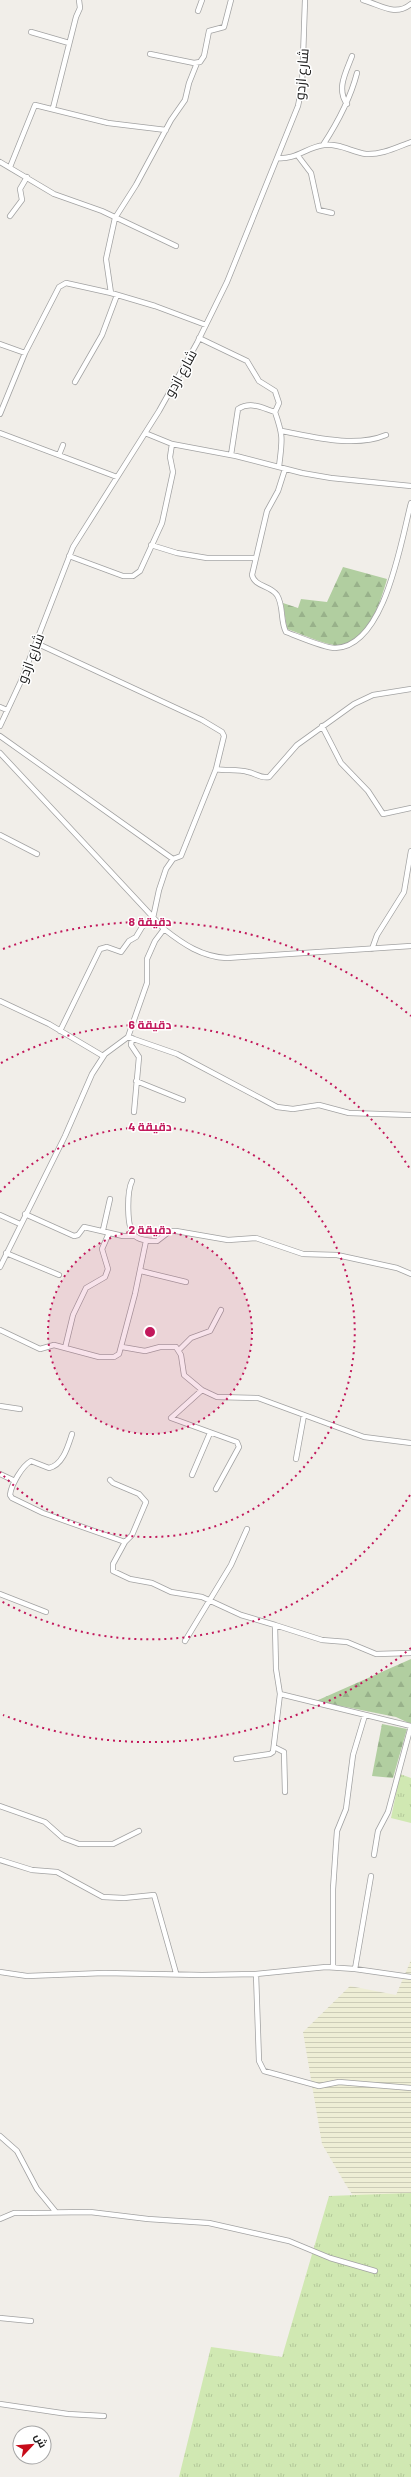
<svg xmlns="http://www.w3.org/2000/svg" width="411" height="2477" viewBox="0 0 411 2477" font-family="Barlow,Cairo,sans-serif">
<defs>
<pattern id="farmland-rules" width="6" height="5" patternUnits="userSpaceOnUse"><rect width="6" height="5" fill="#eeeed5"/><path d="M0 2.5h6" fill="none" stroke="#ccccb7"/></pattern>
<pattern id="grass-tufts" width="24" height="20" patternUnits="userSpaceOnUse"><rect width="24" height="20" fill="#d0e8b2"/><path d="M3 7l-1-3M5 7V3M7 7l1-3M15 17l-1-3M17 17v-4M19 17l1-3" fill="none" stroke="#b2c799"/></pattern>
<pattern id="forest-firs" width="22" height="20" patternUnits="userSpaceOnUse"><rect width="22" height="20" fill="#b1cea0"/><path d="M5 1l3.5 6h-7zM16 11l3.5 6h-7z" fill="#98b18a"/></pattern>
</defs>
<rect width="100%" height="100%" fill="#f1eee9"/>
<path fill="url(#farmland-rules)" d="M 411,1960 L 411,2261 L 381,2238 L 346,2185 L 322,2144 L 303,2032 L 350,1986 L 396,1995 Z"/>
<path fill="url(#grass-tufts)" d="M 400,1774 L 411,1778 L 411,1823 L 391,1818 Z
M 411,2193 L 411,2477 L 179,2477 L 211,2347 L 282,2357 L 329,2196 Z"/>
<path fill="url(#forest-firs)" d="M 343,567 L 387,579 C 381,601 365,651 334,645 C 318,642 302,634 287,629 L 283,603 L 298,608 L 301,599 L 327,602 Z
M 411,1659 L 411,1724 L 396,1717 L 316,1701 Z
M 382,1724 L 407,1729 L 393,1778 L 372,1776 Z"/>
<g fill="none" stroke-linecap="round" stroke-linejoin="round">
<defs>
<path id="minor" d="M 363,0 C 381,5 395,17 411,4
M 198,11 L 202,0
M 31,32 L 69,43
M 150,54 L 194,63 L 200,62 L 204,56 L 209,31 L 224,27 L 231,0
M 197,63 L 189,83 L 185,100 L 171,120 L 136,185 L 115,218 L 106,259 L 111,293 L 155,306 L 206,325
M 347,104 C 336,89 346,72 352,56
M 53,108 L 76,17 L 80,8 L 79,0
M 323,145 C 338,122 350,100 357,73
M 298,156 L 311,173 L 319,210 L 332,213
M 277,158 C 296,160 307,147 324,145 C 339,143 352,152 366,154 C 382,155 397,147 411,142
M 0,162 L 54,194 L 102,211 L 176,246
M 10,167 L 35,105 L 108,123 L 166,130
M 10,216 L 22,200 L 20,189 L 27,177
M 199,338 L 247,361 L 259,381 L 275,391 L 279,403 L 275,412
M 0,344 L 25,353
M 75,382 L 102,335 L 117,295
M 0,414 L 25,353 L 59,287 L 66,283 L 111,293
M 282,431 C 314,437 355,448 386,435
M 0,433 L 117,477
M 145,433 L 172,444 L 236,456 L 302,473 L 331,478 L 411,486
M 59,455 L 63,445
M 231,455 L 238,409 C 251,401 262,408 275,412 C 284,438 282,440 279,467
M 285,469 L 278,491 L 267,511 L 252,575 C 255,587 270,585 277,595 C 284,606 280,621 286,632 C 297,636 324,648 335,648 C 385,647 401,541 411,503
M 151,545 L 177,553 L 207,558 L 256,558
M 69,556 L 123,576 L 133,576 L 140,571 L 162,523 L 173,472 L 170,457 L 172,444
M 36,643 L 202,720 L 222,732 L 224,736 L 216,769 L 183,851 L 181,856 L 173,859 L 166,869 L 159,890 L 153,918 L 142,927 L 136,937 L 129,941 L 121,952 L 107,947 L 100,949 L 60,1031
M 0,707 L 7,710
M 0,726 L 21,681 L 73,547 L 159,411 L 197,343 L 227,282 L 298,106 L 302,86 L 305,0
M 322,726 L 341,763 L 368,791 L 383,814 L 411,808
M 0,736 L 173,859
M 0,753 L 164,929 C 183,944 202,957 227,958 L 411,946
M 216,769 C 226,771 237,769 248,772 C 255,773 261,779 269,777 L 297,745 L 354,704 L 373,695 L 411,689
M 0,835 L 37,854
M 372,949 L 377,935 L 404,892 L 411,851
M 0,1001 L 49,1024 L 103,1056
M 128,1037 L 177,1054 L 277,1107 L 293,1109 L 319,1105 L 349,1113 L 411,1115
M 132,1038 L 131,1045 L 139,1057 L 134,1112
M 136,1081 L 183,1100
M 132,1181 C 127,1191 126,1229 135,1236 C 141,1241 150,1241 157,1241 L 170,1231 L 176,1231 L 228,1240 L 256,1238 L 303,1254 L 337,1255 L 397,1268 L 411,1274
M 25,1214 L 74,1236 L 78,1235 L 84,1227 L 123,1236 L 135,1236
M 0,1215 L 20,1224
M 103,1230 L 110,1199
M 6,1253 L 59,1275
M 0,1267 L 65,1136 L 92,1074 L 105,1054 L 128,1037 L 147,983 L 147,959 L 155,941 L 164,929
M 141,1271 L 186,1282
M 0,1330 L 40,1349 L 54,1345 L 99,1357 L 114,1357 L 119,1354 L 135,1294 L 146,1241
M 122,1347 L 145,1351 L 160,1347 L 176,1347 L 181,1355 L 184,1375 L 202,1390 L 217,1397 L 258,1398 L 364,1437 L 411,1443
M 65,1348 L 73,1315 L 86,1288 L 105,1277 L 108,1269 L 102,1249 L 109,1233
M 179,1350 L 191,1338 L 210,1331 L 221,1310
M 202,1390 L 171,1418 L 237,1442 L 239,1447 L 216,1489
M 0,1406 L 20,1409
M 72,1434 C 68,1446 63,1465 49,1468 L 31,1461 C 22,1466 11,1485 10,1495 L 12,1498 L 43,1513 L 125,1542 L 113,1564 L 113,1571 L 130,1579 L 152,1583 L 171,1592 L 202,1597 L 241,1615 L 275,1625 L 276,1669 L 280,1694 L 411,1726
M 296,1459 L 304,1415
M 0,1474 L 15,1481
M 192,1475 L 210,1433
M 110,1480 L 113,1483 L 139,1494 L 146,1502 L 132,1535 L 125,1542
M 0,1594 L 46,1612
M 275,1625 L 322,1640 L 347,1642 L 376,1654 L 411,1653
M 185,1641 L 231,1565 L 247,1529
M 274,1747 L 284,1752 L 285,1792
M 236,1759 L 270,1754 L 273,1752 L 280,1694
M 0,1806 L 45,1822 L 63,1838 L 79,1844 L 113,1844 L 139,1831
M 374,1855 L 378,1831 L 388,1812 L 411,1726
M 0,1860 L 32,1870 L 57,1872 L 103,1897 L 124,1898 L 154,1895 L 176,1973
M 333,1967 L 333,1889 L 336,1845 L 337,1831 L 346,1809 L 353,1755 L 365,1715
M 355,1969 L 371,1876
M 0,1972 L 27,1976 L 104,1973 L 202,1975 L 256,1974 L 326,1967 L 355,1969 L 411,1977
M 256,1974 L 259,2061 L 264,2071 L 319,2086 L 339,2082 L 411,2088
M 0,2136 L 17,2151 L 37,2189 L 55,2211
M 0,2219 L 14,2213 L 90,2212 L 148,2219 L 209,2223 L 289,2241 L 330,2258 L 375,2271
M 0,2318 L 31,2321
M 0,2404 L 68,2414 L 104,2416"/>
</defs>
<use href="#minor" stroke="#a2a2a2" stroke-width="6"/>
<use href="#minor" stroke="#fff" stroke-width="4.5"/>
</g>
<circle cx="150" cy="1332" r="102" fill="#c2185b" fill-opacity=".12"/>
<g fill="none" stroke="#c2185b" stroke-width="2" stroke-dasharray="2 4">
<circle cx="150" cy="1332" r="102"/>
<path d="M0 1192A205 205 0 1 1 0 1472"/>
<path d="M410 1495A307 307 0 0 1 1 1601M1 1063A307 307 0 0 1 410 1169"/>
<path d="M411 1648A410 410 0 0 1 3 1715M3 949A410 410 0 0 1 411 1016"/>
</g>
<g text-anchor="middle" dominant-baseline="central" stroke-width="3" stroke-linejoin="round" paint-order="stroke">
<g font-size="14" fill="#212121" stroke="#fff">
<text transform="translate(301 74) rotate(-85)">شارع ازدو</text>
<text transform="translate(180 373) rotate(-61)">شارع ازدو</text>
<text transform="translate(30 658) rotate(-69)">شارع ازدو</text>
</g>
</g>
<circle cx="150" cy="1332" r="6" fill="#c2185b" stroke="#fff" stroke-width="2"/>
<g font-size="12" text-anchor="middle" font-weight="bold" fill="#c2185b" stroke="#fff" stroke-width="3" stroke-linejoin="round" paint-order="stroke">
<text x="150" y="926">8 دقيقة</text>
<text x="150" y="1029">6 دقيقة</text>
<text x="150" y="1131">4 دقيقة</text>
<text x="150" y="1234">2 دقيقة</text>
</g>
<g transform="translate(32 2445) rotate(64)"><circle r="19" fill="#ffffff" stroke="#a6a6a6"/>
<path d="M0-3L7 15L0 10L-7 15Z" fill="#c70b19"/>
<text y="-6" font-size="11" font-weight="bold" text-anchor="middle" fill="#212121">ش</text>
</g>
</svg>
